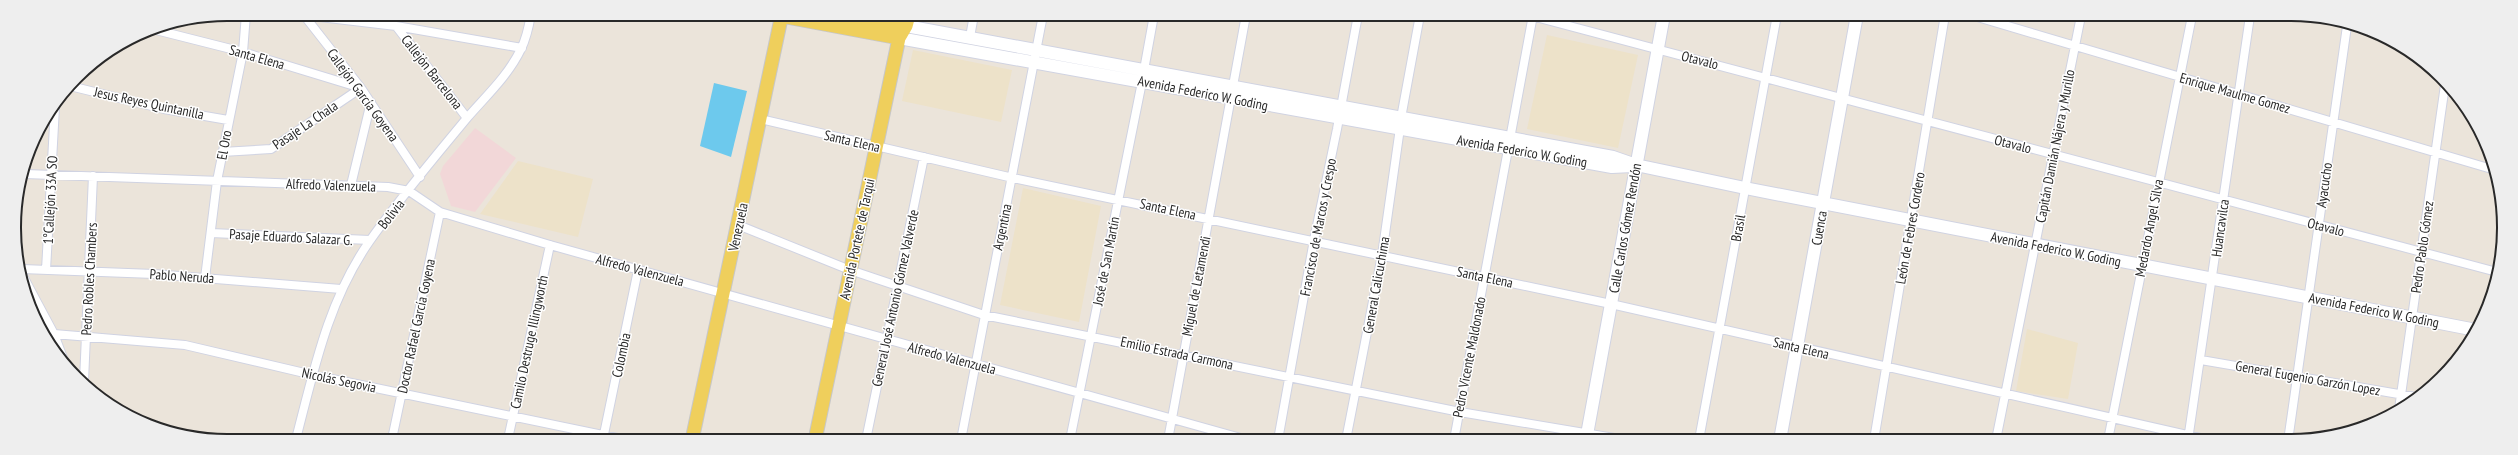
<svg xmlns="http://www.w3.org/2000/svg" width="2518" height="455" viewBox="0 0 2518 455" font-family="'PT Sans Narrow',sans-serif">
<rect width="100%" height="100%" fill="#ebe4da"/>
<path fill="#ede2c9" d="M 1547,35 L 1638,55 L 1618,148 L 1527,129 Z
M 913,50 L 1012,70 L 1001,122 L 902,101 Z
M 518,161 L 593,179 L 578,237 L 480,214 Z
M 1023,188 L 1101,206 L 1079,322 L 1000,305 Z
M 2027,329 L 2078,343 L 2068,399 L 2016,391 Z"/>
<path fill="#f2d7d8" d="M 475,128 L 516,158 L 475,212 L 451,206 L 440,174 L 443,166 Z"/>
<path fill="#6dc9ed" d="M 714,83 L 747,91 L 731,157 L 700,146 Z"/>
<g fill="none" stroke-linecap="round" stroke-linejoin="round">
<defs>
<path id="street" d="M 303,14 L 361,88 L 420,177
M 303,15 L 396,26 L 522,48
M 1528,15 L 2497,272
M 1974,16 L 2495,170
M 396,26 L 467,118
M 152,29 L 243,52 L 361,88
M 970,37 L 974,15
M 1144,70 L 1154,15
M 70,86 L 164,109 L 228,120
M 1401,118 L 1420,15
M 760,119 L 1013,178 L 1611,304 L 2209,440
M 222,152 L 271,149 L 361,88
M 25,174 L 388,187 L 409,191 L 440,212 L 550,245 L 1248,440
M 351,185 L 371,102
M 738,225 L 850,270 L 984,315 L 1460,412 L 1626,440
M 211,233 L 370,240
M 22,269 L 154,274 L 341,289
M 46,270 L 55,107
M 23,276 L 54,334 L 66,366
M 205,278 L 217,181 L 243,52 L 246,14
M 54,334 L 185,345 L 313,375 L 622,439
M 2201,360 L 2416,397
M 84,381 L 93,176
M 2399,409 L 2445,85
M 296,439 C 314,370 328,301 369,242 C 399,199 434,158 467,118 C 486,96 508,76 521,49 C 526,39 529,26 531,14
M 392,439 L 440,212
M 508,439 L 550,245
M 603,439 L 638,270
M 866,440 L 924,157
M 961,440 L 1043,15
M 1070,440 L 1142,82
M 1168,440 L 1246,15
M 1278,440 L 1314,240 L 1337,129 L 1358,15
M 1346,440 L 1382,255 L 1400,128
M 1454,440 L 1533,15
M 1699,440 L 1777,15
M 1874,440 L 1945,15
M 1996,440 L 2081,16
M 2108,440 L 2192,16
M 2188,440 L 2250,16
M 2288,441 L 2347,26"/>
<path id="secondary" d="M 906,26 L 1613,157 L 1636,165 L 1745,188 L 2476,330
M 899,38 L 1612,167 L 1632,166
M 1586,440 L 1664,15
M 1780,440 L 1857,15"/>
<path id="primary" d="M 842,15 L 906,26
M 781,16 L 899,38
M 692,440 L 782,14
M 815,440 L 899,38 L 906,26 L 909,15"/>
</defs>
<use href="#street" stroke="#d0d3e2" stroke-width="10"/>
<use href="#secondary" stroke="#d0d3e2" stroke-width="14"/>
<use href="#primary" stroke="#c7c7c7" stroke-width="15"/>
<use href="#street" stroke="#fff" stroke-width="8"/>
<use href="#secondary" stroke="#fff" stroke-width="12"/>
<use href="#primary" stroke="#efcf5c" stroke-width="13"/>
</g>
<g text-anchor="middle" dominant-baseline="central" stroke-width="3" stroke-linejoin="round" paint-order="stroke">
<g font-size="14" fill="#292929" stroke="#fff">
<text transform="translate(257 57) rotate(16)">Santa Elena</text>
<text transform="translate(1700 60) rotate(14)">Otavalo</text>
<text transform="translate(432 72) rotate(52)">Callejón Barcelona</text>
<text transform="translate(1203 93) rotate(11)">Avenida Federico W. Goding</text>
<text transform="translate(2235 93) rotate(16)">Enrique Maulme Gomez</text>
<text transform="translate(363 95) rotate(54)">Callejón García Goyena</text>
<text transform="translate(149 103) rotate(12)">Jesus Reyes Quintanilla</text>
<text transform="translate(305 125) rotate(-34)">Pasaje La Chala</text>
<text transform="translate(852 141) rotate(13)">Santa Elena</text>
<text transform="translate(2013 144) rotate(14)">Otavalo</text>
<text transform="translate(224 145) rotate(-80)">El Oro</text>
<text transform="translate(2055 146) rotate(-79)">Capitán Damián Nájera y Murillo</text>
<text transform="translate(1522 151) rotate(10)">Avenida Federico W. Goding</text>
<text transform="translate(331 185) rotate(2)">Alfredo Valenzuela</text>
<text transform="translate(2324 185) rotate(-82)">Ayacucho</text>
<text transform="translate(50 200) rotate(-87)">1°Callejón 33A SO</text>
<text transform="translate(1168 209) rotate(12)">Santa Elena</text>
<text transform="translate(391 214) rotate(-52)">Bolivia</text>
<text transform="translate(738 227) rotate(-78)">Venezuela</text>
<text transform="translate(1002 227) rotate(-78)">Argentina</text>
<text transform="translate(1318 227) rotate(-79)">Francisco de Marcos y Crespo</text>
<text transform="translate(2326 227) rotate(14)">Otavalo</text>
<text transform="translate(1625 228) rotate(-80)">Calle Carlos Gómez Rendón</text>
<text transform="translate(1738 228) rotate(-80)">Brasil</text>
<text transform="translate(1819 228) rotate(-80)">Cuenca</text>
<text transform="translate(1910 228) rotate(-80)">León de Febres Cordero</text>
<text transform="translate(2149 228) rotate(-79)">Medardo Angel Silva</text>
<text transform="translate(2220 228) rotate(-82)">Huancavilca</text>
<text transform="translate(291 237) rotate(3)">Pasaje Eduardo Salazar G.</text>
<text transform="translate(857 239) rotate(-78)">Avenida Portete de Tarqui</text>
<text transform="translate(2422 247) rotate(-82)">Pedro Pablo Gómez</text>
<text transform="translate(2056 249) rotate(11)">Avenida Federico W. Goding</text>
<text transform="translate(1106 261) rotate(-79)">José de San Martín</text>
<text transform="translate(640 270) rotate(15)">Alfredo Valenzuela</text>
<text transform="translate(182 276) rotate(4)">Pablo Neruda</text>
<text transform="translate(1485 277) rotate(12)">Santa Elena</text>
<text transform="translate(89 279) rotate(-87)">Pedro Robles Chambers</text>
<text transform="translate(1376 285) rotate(-80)">General Calicuchima</text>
<text transform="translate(1196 286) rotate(-79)">Miguel de Letamendi</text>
<text transform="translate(895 298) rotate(-78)">General José Antonio Gómez Valverde</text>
<text transform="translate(2374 310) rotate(11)">Avenida Federico W. Goding</text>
<text transform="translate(416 326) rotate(-78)">Doctor Rafael García Goyena</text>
<text transform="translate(529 342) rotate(-78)">Camilo Destruge Illingworth</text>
<text transform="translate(1801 348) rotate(13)">Santa Elena</text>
<text transform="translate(1177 353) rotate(12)">Emilio Estrada Carmona</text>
<text transform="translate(621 355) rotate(-78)">Colombia</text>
<text transform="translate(1469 357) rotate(-79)">Pedro Vicente Maldonado</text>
<text transform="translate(952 358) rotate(15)">Alfredo Valenzuela</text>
<text transform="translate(2308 378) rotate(10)">General Eugenio Garzón Lopez</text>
<text transform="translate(339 380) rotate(12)">Nicolás Segovia</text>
</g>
</g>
<path d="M0 0H2518V455H0ZM227 21H2291A206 206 0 0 1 2497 227V228A206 206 0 0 1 2291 434H227A206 206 0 0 1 21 228V227A206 206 0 0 1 227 21Z" fill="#eee" fill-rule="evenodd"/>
<path fill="none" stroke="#292929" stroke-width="2" d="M227 21H2291A206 206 0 0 1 2497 227V228A206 206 0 0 1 2291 434H227A206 206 0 0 1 21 228V227A206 206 0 0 1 227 21Z"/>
</svg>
